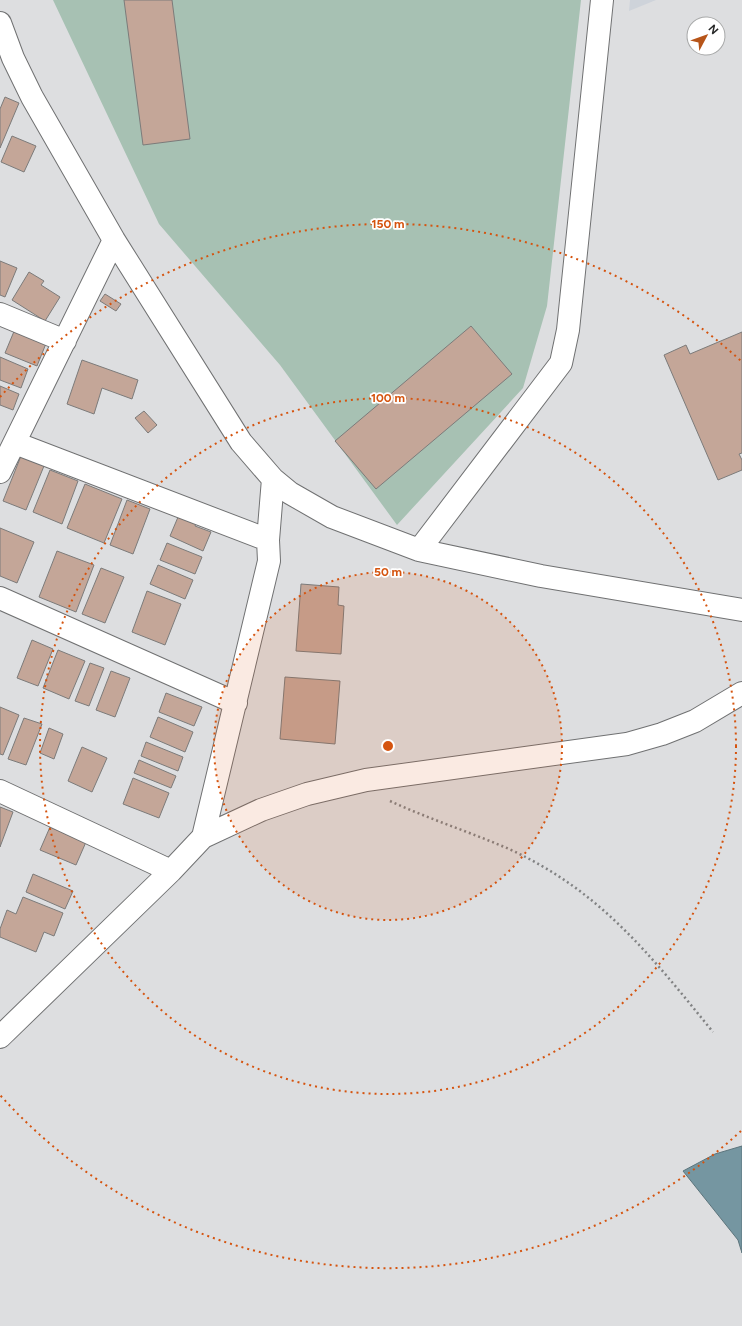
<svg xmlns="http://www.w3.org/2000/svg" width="742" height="1326" viewBox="0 0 742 1326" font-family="Figtree,sans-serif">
<rect width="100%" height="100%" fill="#dddee0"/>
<path fill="#ced3da" d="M 630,0 L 656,0 L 629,11 Z"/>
<path fill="#a7c1b3" d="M 53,0 L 581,0 L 547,306 L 523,388 L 397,525 L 280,365 L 159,224 Z"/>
<path fill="#7596a1" stroke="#5d757c" d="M 742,1146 L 742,1253 L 738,1240 L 683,1171 L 715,1154 Z"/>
<path fill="#c4a698" stroke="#7c7b7a" d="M 124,0 L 172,0 L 190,139 L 143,145 Z
M 5,97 L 19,103 L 0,148 L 0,109 Z
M 12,136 L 36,146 L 24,172 L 1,162 Z
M 0,261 L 17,268 L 5,297 L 0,295 Z
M 29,272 L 44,281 L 41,285 L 60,297 L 45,321 L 12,300 Z
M 105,294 L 121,304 L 116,311 L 100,301 Z
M 471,326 L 512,374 L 376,489 L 335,441 Z
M 15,329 L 47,341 L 37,366 L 5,353 Z
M 742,332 L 742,453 L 739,454 L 742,460 L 742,470 L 718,480 L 664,355 L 686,345 L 690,354 Z
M 0,357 L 28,369 L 21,388 L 0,380 Z
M 82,360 L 138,380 L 132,399 L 102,388 L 94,414 L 67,404 Z
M 0,386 L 19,394 L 13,410 L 0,405 Z
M 144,411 L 157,425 L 148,433 L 135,418 Z
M 21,456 L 44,466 L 26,510 L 3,501 Z
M 50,470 L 78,481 L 62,524 L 33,512 Z
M 85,484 L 122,499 L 104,543 L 67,528 Z
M 127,500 L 150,509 L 133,554 L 110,545 Z
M 181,510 L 198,518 L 195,526 L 211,532 L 203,551 L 170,536 Z
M 0,528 L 34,542 L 17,583 L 0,576 Z
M 167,543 L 202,557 L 195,574 L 160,560 Z
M 57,551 L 94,565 L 76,612 L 39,597 Z
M 158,565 L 193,580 L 185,599 L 150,584 Z
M 101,568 L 124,577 L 105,623 L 82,614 Z
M 301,584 L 339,587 L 338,605 L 344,606 L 341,654 L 296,651 Z
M 147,591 L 181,604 L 165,645 L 132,632 Z
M 32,640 L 53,649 L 38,686 L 17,678 Z
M 58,650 L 85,661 L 69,699 L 43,688 Z
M 90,663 L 104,668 L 89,706 L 75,701 Z
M 111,671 L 130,678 L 115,717 L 96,710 Z
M 285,677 L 340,681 L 335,744 L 280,739 Z
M 166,693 L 202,707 L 194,726 L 159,712 Z
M 0,707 L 19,715 L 3,755 L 0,754 Z
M 158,717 L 193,732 L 185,752 L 150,737 Z
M 24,718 L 42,724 L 26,765 L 8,759 Z
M 49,728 L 63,734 L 54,759 L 40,753 Z
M 146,742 L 183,757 L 178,771 L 141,756 Z
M 82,747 L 107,758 L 92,792 L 68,781 Z
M 139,760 L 176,776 L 171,788 L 134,773 Z
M 133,778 L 169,793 L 159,818 L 123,804 Z
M 0,807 L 13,812 L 0,847 Z
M 50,827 L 86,842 L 76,865 L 40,850 Z
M 33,874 L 73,891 L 65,909 L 26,892 Z
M 23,897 L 63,913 L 54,936 L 44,932 L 36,952 L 0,937 L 0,929 L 7,910 L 16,914 Z"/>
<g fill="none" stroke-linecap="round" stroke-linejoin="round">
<defs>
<path id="minor" d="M 0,23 L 13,58 L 32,97 L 114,240 L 241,442 L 273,479 L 290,493 L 332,517 L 419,550 L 541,576 L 742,610
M 0,314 L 65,341
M 15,443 L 268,540
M 0,472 L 114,240
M 419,550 L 561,363 L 568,330 L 602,0
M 0,598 L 236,703
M 0,791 L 171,871
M 203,837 L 261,810 L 307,794 L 366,780 L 627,744 L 662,734 L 695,721 L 742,693
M 0,1037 L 171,871 L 203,837 L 269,561 L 268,540 L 273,479"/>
</defs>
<use href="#minor" stroke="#707172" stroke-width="24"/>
<path stroke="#818283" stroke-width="2.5" stroke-dasharray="2 3" stroke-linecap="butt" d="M 390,801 C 429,819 470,832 509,849 C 601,891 651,956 713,1032"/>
<use href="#minor" stroke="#fff" stroke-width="22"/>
</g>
<circle cx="388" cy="746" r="174" fill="#d5540f" fill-opacity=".12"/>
<g fill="none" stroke="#d5540f" stroke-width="2" stroke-dasharray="2 4">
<circle cx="388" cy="746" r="174"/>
<circle cx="388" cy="746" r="348"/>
<path d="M741 1131A522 522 0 0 1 0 1095M0 397A522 522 0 0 1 741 361"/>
</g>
<circle cx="388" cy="746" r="6" fill="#d5540f" stroke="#fff" stroke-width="2"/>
<g font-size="12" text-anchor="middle" font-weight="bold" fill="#d5540f" stroke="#fff" stroke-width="3.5" stroke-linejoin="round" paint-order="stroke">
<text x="388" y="228">150 m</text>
<text x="388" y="402">100 m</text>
<text x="388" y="576">50 m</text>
</g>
<g transform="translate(706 36) rotate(49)"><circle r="19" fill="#ffffff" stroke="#a8a9a9"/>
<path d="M0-3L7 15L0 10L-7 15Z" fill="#b75519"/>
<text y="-6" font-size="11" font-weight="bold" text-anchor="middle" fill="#262727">N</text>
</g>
</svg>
